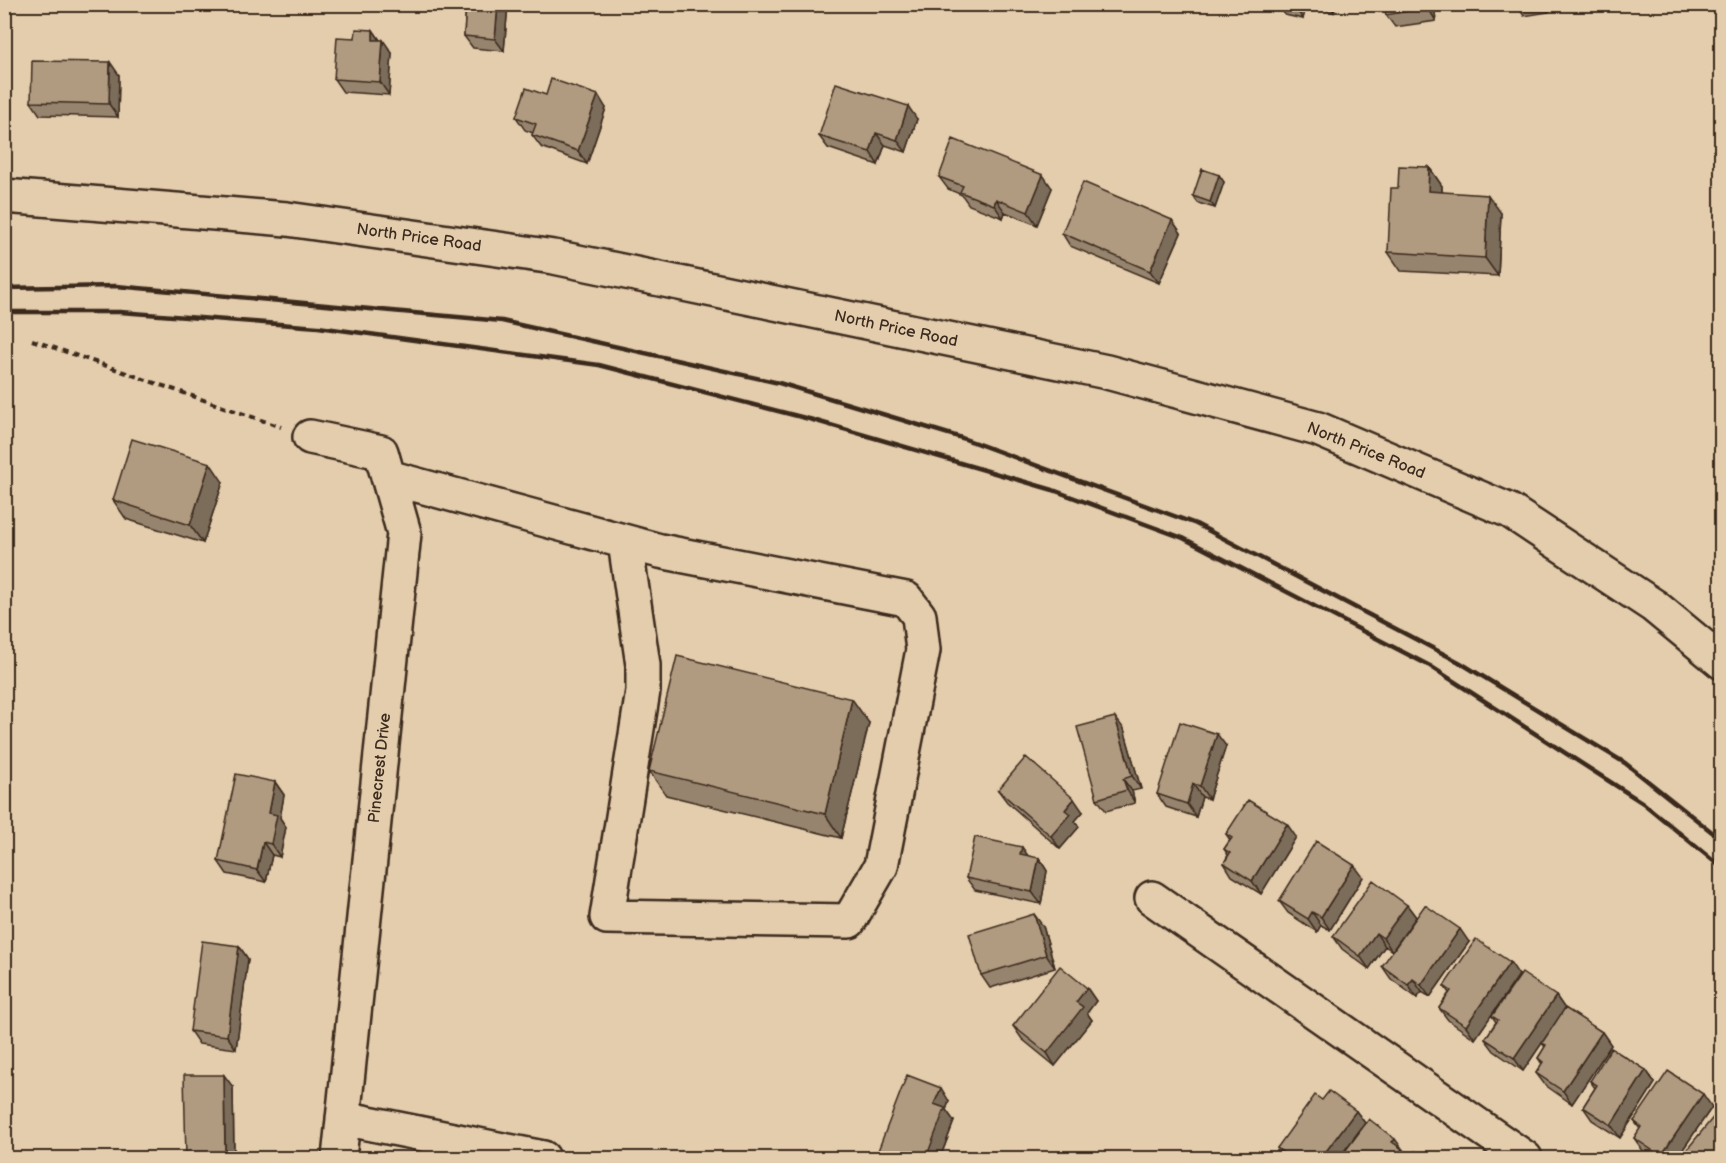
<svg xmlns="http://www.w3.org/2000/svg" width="1726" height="1163" viewBox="0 0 1726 1163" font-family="'Balsamiq Sans',sans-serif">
<rect width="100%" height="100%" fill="#e4cdad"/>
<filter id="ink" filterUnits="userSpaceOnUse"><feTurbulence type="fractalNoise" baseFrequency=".0167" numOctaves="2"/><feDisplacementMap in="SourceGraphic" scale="12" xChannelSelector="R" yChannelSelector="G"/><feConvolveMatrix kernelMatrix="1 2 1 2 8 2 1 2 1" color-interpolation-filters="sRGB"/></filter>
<g filter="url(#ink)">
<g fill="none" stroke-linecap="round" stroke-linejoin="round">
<defs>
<path id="minor" d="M 4,196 L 287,219 L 554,257 L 1107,372 L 1318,429 L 1510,511 L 1654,606 L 1722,662
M 310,437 L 381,452 L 404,533 L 339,1158
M 388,477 C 479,502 569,526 660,551 L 906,599 L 919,616 L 923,650 L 881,866 L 849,921 L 607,917 L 643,691 L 643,665 L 625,542
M 1152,898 L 1525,1158
M 343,1118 L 543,1158"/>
</defs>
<use href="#minor" stroke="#3b2a1e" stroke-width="38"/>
<path stroke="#3b2a1e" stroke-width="4" stroke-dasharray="6 4.5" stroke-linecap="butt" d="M 32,340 L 281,427"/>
<use href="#minor" stroke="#e4cdad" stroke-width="33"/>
<path stroke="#3b2a1e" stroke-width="4.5" d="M 4,288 L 116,286 L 502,321 L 779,383 L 962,438 L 1196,524 L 1459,662 L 1625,763 L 1722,840
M 4,312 L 120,312 L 318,327 L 599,365 L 813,420 L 1053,490 L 1183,538 L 1430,666 L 1643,803 L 1722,868"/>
</g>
<path fill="#97846e" stroke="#3b2a1e" stroke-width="1.5" d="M 466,4 L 508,4 L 504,51 L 473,48 L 464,36 Z
M 1278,4 L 1336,4 L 1334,12 L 1306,6 L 1303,19 L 1285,15 Z
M 1373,4 L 1434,4 L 1436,21 L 1395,27 L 1386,15 L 1385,10 L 1378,11 Z
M 1486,4 L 1566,4 L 1548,7 L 1549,12 L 1524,16 L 1518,7 L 1491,11 Z
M 373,30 L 380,40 L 392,53 L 389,95 L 343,92 L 334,79 L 355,38 Z
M 119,75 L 118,117 L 40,115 L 31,102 Z
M 546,95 L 606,108 L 587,164 L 541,147 L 532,135 L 533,133 L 525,130 L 516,117 Z
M 917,119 L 906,152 L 885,145 L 878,165 L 828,148 L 819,136 Z
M 1429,167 L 1442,186 L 1442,192 L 1501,213 L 1498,276 L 1401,271 L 1388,252 L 1398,188 Z
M 1219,175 L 1224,182 L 1215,208 L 1198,203 L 1193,196 Z
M 939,177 L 1052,188 L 1037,225 L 1005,212 L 1003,218 L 969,205 L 962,195 L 948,189 Z
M 1172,220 L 1181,233 L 1159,283 L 1070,246 L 1062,233 Z
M 223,482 L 203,543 L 126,519 L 113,500 Z
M 869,723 L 841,838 L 666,795 L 649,771 Z
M 1124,729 L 1141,789 L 1132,791 L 1135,803 L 1106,811 L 1097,799 Z
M 1226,746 L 1209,799 L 1202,797 L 1196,817 L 1166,807 L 1157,794 Z
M 275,782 L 284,795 L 280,818 L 286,827 L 280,857 L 272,855 L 266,882 L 227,874 L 218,861 Z
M 998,790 L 1083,812 L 1075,821 L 1079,827 L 1060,849 L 1007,802 Z
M 1226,834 L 1296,837 L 1261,894 L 1232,876 L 1224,863 L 1228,855 L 1224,849 L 1230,840 Z
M 1039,858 L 1047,871 L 1041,904 L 975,890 L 966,878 Z
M 1363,877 L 1330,930 L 1321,925 L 1317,932 L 1288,913 L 1279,901 Z
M 1407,905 L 1416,917 L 1392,951 L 1385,946 L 1369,969 L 1342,949 L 1333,936 Z
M 1043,926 L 1055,968 L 990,988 L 981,975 Z
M 1469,942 L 1430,997 L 1422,992 L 1417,998 L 1391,979 L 1382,966 Z
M 239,946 L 248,959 L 236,1049 L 199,1044 L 190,1031 Z
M 1519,975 L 1475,1039 L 1448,1020 L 1439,1008 L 1449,993 L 1444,986 Z
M 1087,988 L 1096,1001 L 1087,1013 L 1092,1020 L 1055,1066 L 1022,1039 L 1013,1026 Z
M 1556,996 L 1565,1009 L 1602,1032 L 1611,1045 L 1572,1104 L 1545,1085 L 1536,1073 L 1542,1064 L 1538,1058 L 1545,1047 L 1542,1043 L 1523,1071 L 1494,1051 L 1485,1039 L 1496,1022 L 1492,1016 Z
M 1646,1070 L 1655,1083 L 1620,1138 L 1592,1120 L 1583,1107 L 1595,1088 L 1590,1081 Z
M 233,1087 L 234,1158 L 186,1158 Z
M 1322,1100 L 1356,1111 L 1365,1123 L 1339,1158 L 1284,1158 L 1277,1148 Z
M 949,1101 L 946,1110 L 954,1121 L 940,1158 L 878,1158 L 876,1156 Z
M 1712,1107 L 1677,1158 L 1654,1158 L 1643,1151 L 1634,1138 L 1640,1129 L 1634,1121 Z"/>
<path fill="#7b6c5a" stroke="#3b2a1e" stroke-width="1.5" d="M 498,4 L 508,4 L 504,51 L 495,39 Z
M 1295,4 L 1304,4 L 1306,6 L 1303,19 L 1294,6 Z
M 1329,4 L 1336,4 L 1334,12 Z
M 1427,4 L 1434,4 L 1436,21 L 1428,8 Z
M 1543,4 L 1546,4 L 1548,7 L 1549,12 Z
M 4,18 L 10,26 L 4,93 Z
M 373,30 L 382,43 L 373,40 Z
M 383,40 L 392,53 L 389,95 L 380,82 Z
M 110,62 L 119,75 L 118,117 L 109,104 Z
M 598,95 L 606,108 L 587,164 L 578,151 Z
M 908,106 L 917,119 L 906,152 L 897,140 Z
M 876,133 L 885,145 L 878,165 L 870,152 Z
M 1429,167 L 1442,186 L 1441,210 L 1428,191 Z
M 1043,175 L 1052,188 L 1037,225 L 1028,212 Z
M 1219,175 L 1224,182 L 1215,208 L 1210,202 Z
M 1488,195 L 1501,213 L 1498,276 L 1485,258 Z
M 996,199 L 1005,212 L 1003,218 L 994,205 Z
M 1172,220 L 1181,233 L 1159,283 L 1150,271 Z
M 210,463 L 223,482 L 203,543 L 190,525 Z
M 852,699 L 869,723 L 841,838 L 825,814 Z
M 1115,717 L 1124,729 L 1141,789 L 1132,776 Z
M 1217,734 L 1226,746 L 1209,799 L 1200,786 Z
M 1123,779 L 1132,791 L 1135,803 L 1127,790 Z
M 275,782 L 284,795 L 280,818 L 286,827 L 280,857 L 271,844 L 269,813 Z
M 1193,784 L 1202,797 L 1196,817 L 1187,804 Z
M 1074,799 L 1083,812 L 1075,821 L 1079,827 L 1060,849 L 1051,836 L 1065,810 Z
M 1287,824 L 1296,837 L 1261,894 L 1252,881 Z
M 263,842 L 272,855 L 266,882 L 257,870 Z
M 1022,847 L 1031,860 L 1020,854 Z
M 1039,858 L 1047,871 L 1041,904 L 1032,892 Z
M 1354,865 L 1363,877 L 1330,930 L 1321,917 Z
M 1407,905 L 1416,917 L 1392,951 L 1383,938 Z
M 1312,912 L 1321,925 L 1317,932 L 1308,919 Z
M 1034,914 L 1043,926 L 1055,968 L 1046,955 Z
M 1460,929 L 1469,942 L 1430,997 L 1421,985 Z
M 1376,933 L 1385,946 L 1369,969 L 1360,956 Z
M 239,946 L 248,959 L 236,1049 L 227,1036 Z
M 1510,962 L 1519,975 L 1475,1039 L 1466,1026 Z
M 1413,979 L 1422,992 L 1417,998 L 1408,985 Z
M 1087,988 L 1096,1001 L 1087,1013 L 1092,1020 L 1055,1066 L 1047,1053 L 1076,1002 Z
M 1556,996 L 1565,1009 L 1523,1071 L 1514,1058 Z
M 1602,1032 L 1611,1045 L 1572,1104 L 1563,1091 Z
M 1646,1070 L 1655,1083 L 1620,1138 L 1611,1125 Z
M 224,1075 L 233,1087 L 234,1158 L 226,1158 L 225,1157 Z
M 941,1088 L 949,1101 L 946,1110 L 954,1121 L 940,1158 L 926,1158 L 934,1104 Z
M 1703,1094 L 1712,1107 L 1677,1158 L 1663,1158 L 1661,1156 Z
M 1356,1111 L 1365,1123 L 1339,1158 L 1321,1158 Z
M 1395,1139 L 1404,1151 L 1408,1158 L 1395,1158 L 1392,1142 Z"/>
<path fill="#b09a80" stroke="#3b2a1e" stroke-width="1.5" d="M 466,4 L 498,4 L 495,39 L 464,36 Z
M 1384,4 L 1427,4 L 1428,8 L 1386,15 Z
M 356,29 L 373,30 L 373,40 L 383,40 L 380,82 L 334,79 L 337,37 L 355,38 Z
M 32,61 L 110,62 L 109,104 L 31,102 Z
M 551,79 L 598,95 L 578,151 L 532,135 L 536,124 L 516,117 L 526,88 L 546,95 Z
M 836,83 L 908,106 L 897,140 L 876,133 L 870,152 L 819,136 Z
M 953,139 L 1043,175 L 1028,212 L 996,199 L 994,205 L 960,192 L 963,186 L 939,177 Z
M 1399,166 L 1429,167 L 1428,191 L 1488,195 L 1485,258 L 1388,252 L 1391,188 L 1398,188 Z
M 1202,169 L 1219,175 L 1210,202 L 1193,196 Z
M 1083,182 L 1172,220 L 1150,271 L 1062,233 Z
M 132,439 L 210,463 L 190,525 L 113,500 Z
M 677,656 L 852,699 L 825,814 L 649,771 Z
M 1115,717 L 1132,776 L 1123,779 L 1127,790 L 1097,799 L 1077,727 Z
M 1180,722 L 1217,734 L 1200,786 L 1193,784 L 1187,804 L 1157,794 Z
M 1026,757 L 1074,799 L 1065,810 L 1070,814 L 1051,836 L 998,790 Z
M 236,774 L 275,782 L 269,813 L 277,815 L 271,844 L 263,842 L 257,870 L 218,861 Z
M 1248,800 L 1287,824 L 1252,881 L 1224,863 L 1230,853 L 1224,849 L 1232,838 L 1226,834 Z
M 975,837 L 1022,847 L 1020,854 L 1039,858 L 1032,892 L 966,878 Z
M 1316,841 L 1354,865 L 1321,917 L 1312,912 L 1308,919 L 1279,901 Z
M 1373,880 L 1407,905 L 1383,938 L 1376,933 L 1360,956 L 1333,936 Z
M 1425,905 L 1460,929 L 1421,985 L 1413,979 L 1408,985 L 1382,966 Z
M 1034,914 L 1046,955 L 981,975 L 969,934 Z
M 1476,939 L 1510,962 L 1466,1026 L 1439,1008 L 1451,991 L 1444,986 Z
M 202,941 L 239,946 L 227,1036 L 190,1031 Z
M 1060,966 L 1087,988 L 1076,1002 L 1083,1007 L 1047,1053 L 1013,1026 Z
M 1522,973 L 1556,996 L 1514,1058 L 1485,1039 L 1498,1020 L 1492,1016 Z
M 1565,1008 L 1602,1032 L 1563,1091 L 1536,1073 L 1543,1062 L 1538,1058 L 1546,1045 L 1542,1043 Z
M 1611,1048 L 1646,1070 L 1611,1125 L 1583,1107 L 1597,1085 L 1590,1081 Z
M 1668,1071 L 1703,1094 L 1661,1156 L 1634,1138 L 1641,1127 L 1634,1121 Z
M 184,1075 L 224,1075 L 225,1157 L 186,1158 Z
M 907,1075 L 941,1088 L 934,1104 L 945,1108 L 926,1158 L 921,1158 L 911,1155 L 910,1158 L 883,1158 L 876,1156 Z
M 1329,1091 L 1356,1111 L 1321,1158 L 1291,1158 L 1277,1148 L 1315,1095 L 1322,1100 Z
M 1720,1109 L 1722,1110 L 1722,1158 L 1680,1158 Z
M 1369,1119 L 1395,1139 L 1392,1142 L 1402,1149 L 1395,1158 L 1340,1158 Z
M 1415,1151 L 1426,1158 L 1410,1158 Z"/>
</g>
<g text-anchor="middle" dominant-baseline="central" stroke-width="6" stroke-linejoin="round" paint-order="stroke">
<g font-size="16" fill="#3b2a1e" stroke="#e4cdad">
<text transform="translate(419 238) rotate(8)">North Price Road</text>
<text transform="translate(896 329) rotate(12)">North Price Road</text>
<text transform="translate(1366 451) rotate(22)">North Price Road</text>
<text transform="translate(380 768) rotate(-84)">Pinecrest Drive</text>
</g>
</g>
<rect width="1726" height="1163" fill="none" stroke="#e4cdad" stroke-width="24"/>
<rect x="12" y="12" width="1702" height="1139" fill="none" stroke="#3b2a1e" stroke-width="2" filter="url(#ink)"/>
</svg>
